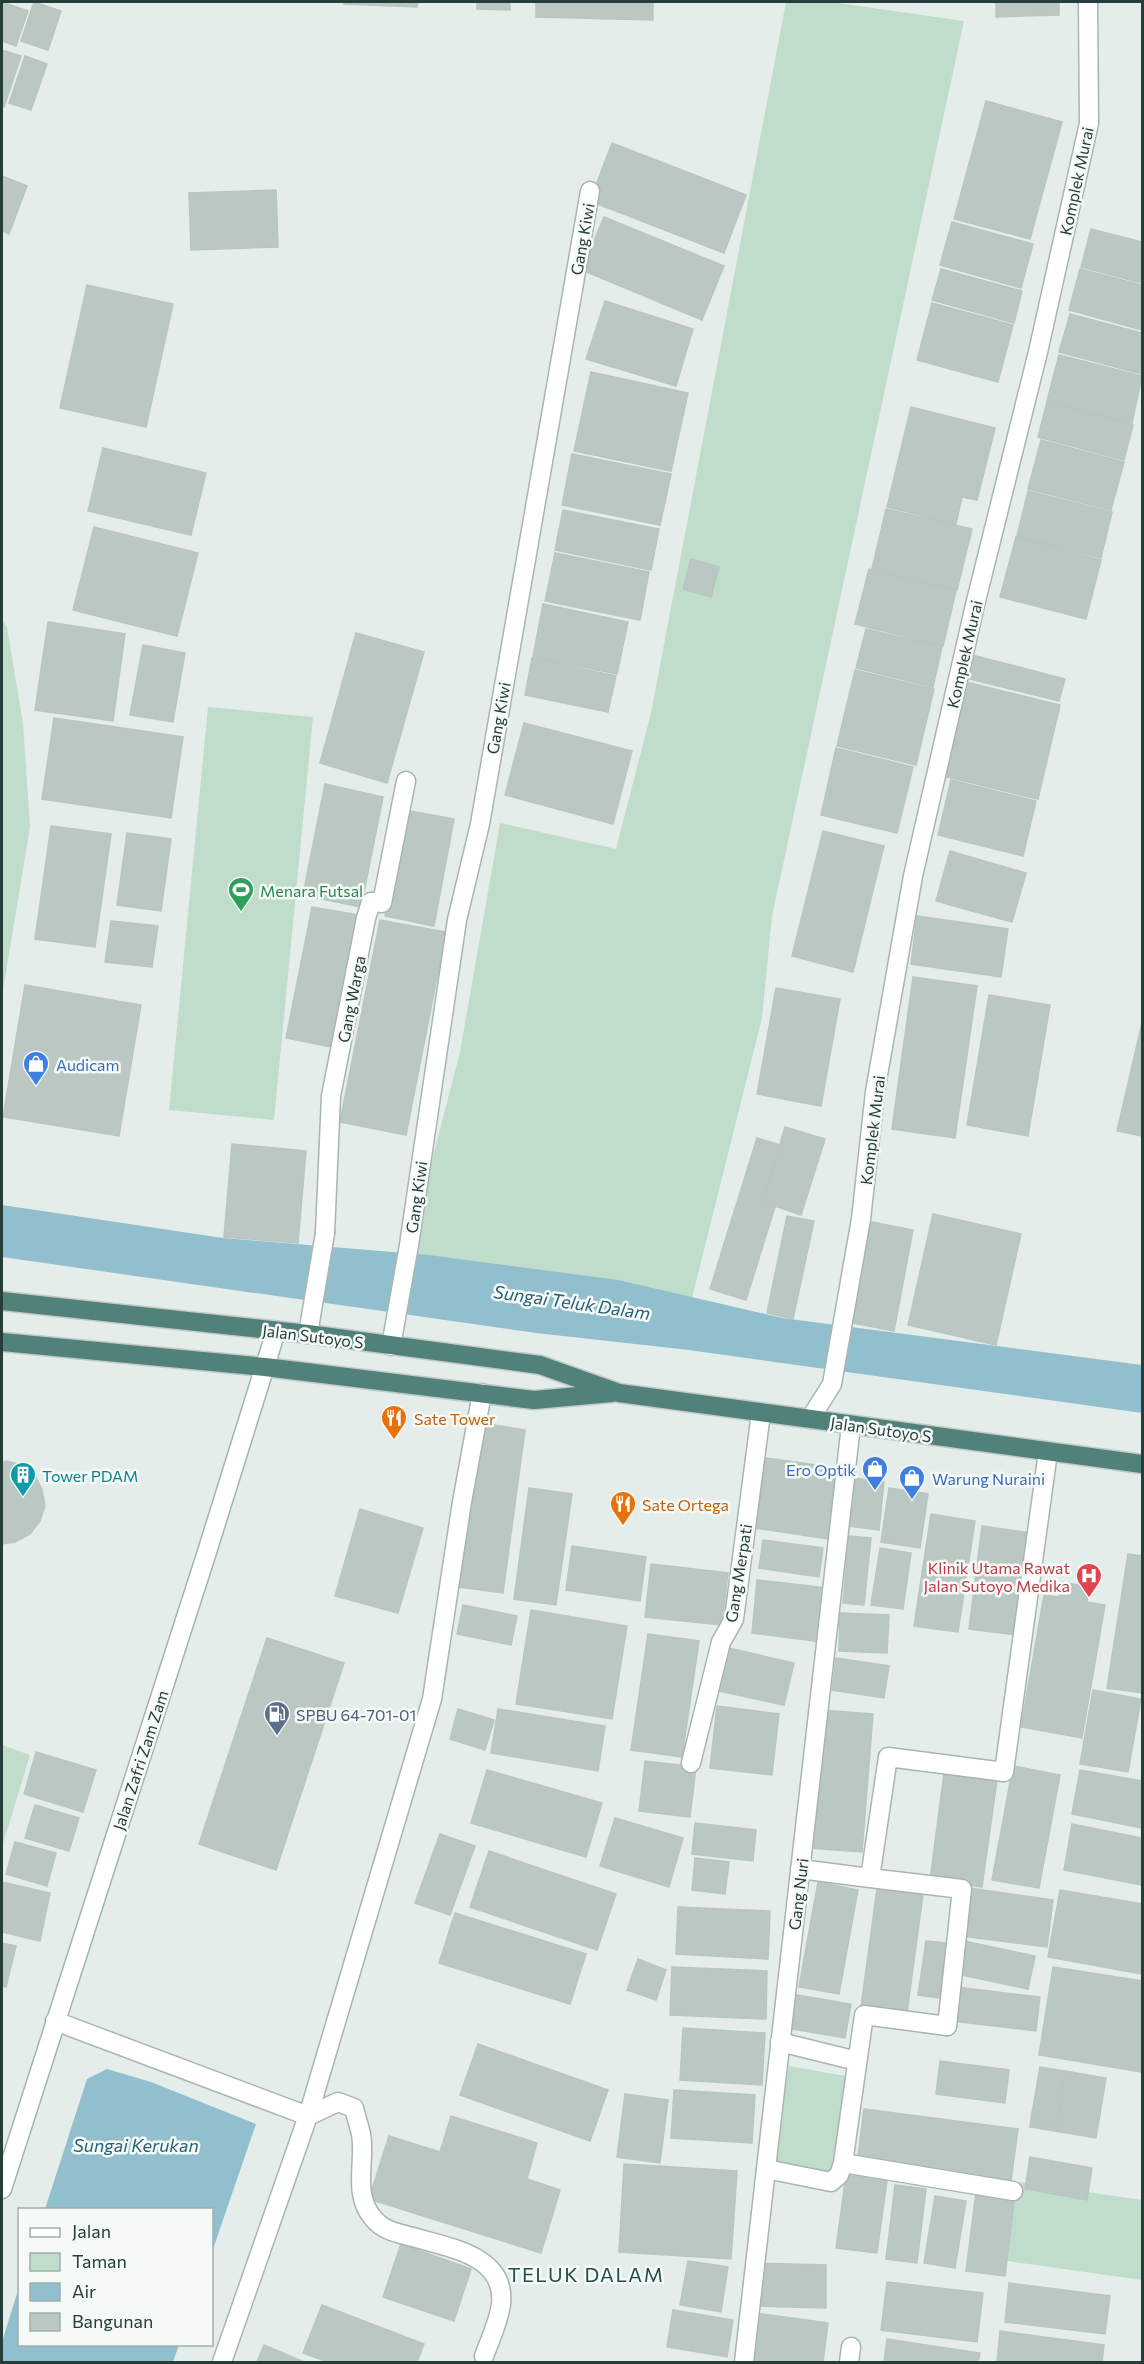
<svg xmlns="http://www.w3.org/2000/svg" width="1144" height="2364" viewBox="0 0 1144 2364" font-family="Commissioner,sans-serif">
<rect width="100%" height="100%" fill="#e5edea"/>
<path fill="#c0dcca" d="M 786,2 L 831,2 L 964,21 L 772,916 L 762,1018 L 691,1302 L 415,1267 L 430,1168 L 460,1052 L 500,823 L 616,849 L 651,713 Z
M 2,620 L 7,627 L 23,724 L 30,827 L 2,996 Z
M 208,707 L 313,717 L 274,1120 L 169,1110 Z
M 2,1745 L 30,1755 L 2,1847 Z
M 789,2066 L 851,2077 L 835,2174 L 773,2163 Z
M 1018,2182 L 1142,2200 L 1142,2280 L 1007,2261 Z"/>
<path fill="#92bfcd" d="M 2,1205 L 223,1238 L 429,1255 L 618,1280 L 782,1318 L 1142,1365 L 1142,1413 L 689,1350 L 536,1333 L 2,1257 Z
M 107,2069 L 151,2082 L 256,2124 L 212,2252 L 212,2210 L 45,2209 L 87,2079 Z
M 19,2287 L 20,2344 L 179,2345 L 173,2362 L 2,2362 L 2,2342 Z"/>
<path fill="#bbc7c3" stroke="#b8c6c1" stroke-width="1.5" d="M 2,2 L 28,11 L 16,46 L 2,41 Z
M 34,2 L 61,11 L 48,50 L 21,41 Z
M 344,2 L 418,2 L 417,7 L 344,4 Z
M 477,2 L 510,2 L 510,10 L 477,9 Z
M 536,2 L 653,2 L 653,20 L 536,17 Z
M 996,2 L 1059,2 L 1059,15 L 996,17 Z
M 2,50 L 21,56 L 4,107 L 2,106 Z
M 25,56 L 47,64 L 31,110 L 9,103 Z
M 986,101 L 1062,122 L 1030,239 L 954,219 Z
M 612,143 L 746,195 L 724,253 L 590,201 Z
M 2,176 L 27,186 L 9,234 L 2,231 Z
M 276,190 L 278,247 L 191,250 L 189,193 Z
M 604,217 L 724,266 L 702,320 L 582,270 Z
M 952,222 L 1033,244 L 1021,288 L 940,265 Z
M 1091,229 L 1142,242 L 1142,283 L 1081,267 Z
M 941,269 L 1022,291 L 1014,323 L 932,300 Z
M 1080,269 L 1142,285 L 1142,330 L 1069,310 Z
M 87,285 L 173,304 L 146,427 L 60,408 Z
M 605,301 L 693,329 L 676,386 L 586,359 Z
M 932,303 L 1013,325 L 998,382 L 917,360 Z
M 1070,314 L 1142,333 L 1142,374 L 1059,352 Z
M 1059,355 L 1142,376 L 1132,423 L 1047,401 Z
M 591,372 L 688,393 L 671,471 L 574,451 Z
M 1047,402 L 1133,425 L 1124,460 L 1038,437 Z
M 911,407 L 995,428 L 977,500 L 962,497 L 956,524 L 887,507 Z
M 1041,440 L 1124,462 L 1111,510 L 1028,489 Z
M 103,448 L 206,473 L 191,535 L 88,511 Z
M 572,454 L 671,474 L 660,525 L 562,505 Z
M 1028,491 L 1112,512 L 1101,558 L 1017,536 Z
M 886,509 L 972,529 L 957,590 L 872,569 Z
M 563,510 L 659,529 L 651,570 L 555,550 Z
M 94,527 L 198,553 L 177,636 L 73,610 Z
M 1016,537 L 1101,560 L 1086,619 L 1000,597 Z
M 555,553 L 649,572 L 640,620 L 545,601 Z
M 691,559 L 719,567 L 711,597 L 683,589 Z
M 869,569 L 956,591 L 943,646 L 855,624 Z
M 543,604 L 628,622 L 617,674 L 533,657 Z
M 48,622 L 125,634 L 113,721 L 35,710 Z
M 866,629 L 942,647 L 933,687 L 856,668 Z
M 356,633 L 424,652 L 387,783 L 320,763 Z
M 143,645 L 185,653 L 173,722 L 130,715 Z
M 968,654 L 1065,679 L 1059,701 L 962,677 Z
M 532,658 L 616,676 L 608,712 L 525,695 Z
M 855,670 L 934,689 L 916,765 L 837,746 Z
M 966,682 L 1060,705 L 1038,799 L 943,776 Z
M 54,718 L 183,737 L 171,818 L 42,799 Z
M 524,723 L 632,751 L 613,824 L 505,795 Z
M 836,748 L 913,767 L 897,833 L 821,815 Z
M 951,780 L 1036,801 L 1023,856 L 938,835 Z
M 325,784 L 383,797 L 361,907 L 303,895 Z
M 405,810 L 454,819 L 434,926 L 385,916 Z
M 51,826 L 111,834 L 95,947 L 35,939 Z
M 823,831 L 884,846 L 853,972 L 792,956 Z
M 127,833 L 171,839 L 161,911 L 117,905 Z
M 950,851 L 1026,873 L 1012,922 L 936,901 Z
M 312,907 L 359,915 L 332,1047 L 286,1038 Z
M 917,916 L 1008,929 L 1001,977 L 911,964 Z
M 380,920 L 446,932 L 406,1135 L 340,1122 Z
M 111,921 L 158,926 L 152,967 L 105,962 Z
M 913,977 L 977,986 L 955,1138 L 892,1129 Z
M 25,985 L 141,1005 L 119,1136 L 3,1117 Z
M 776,988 L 840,999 L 821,1106 L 757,1094 Z
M 989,995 L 1050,1005 L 1028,1136 L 967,1125 Z
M 1142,1023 L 1142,1136 L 1117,1131 Z
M 785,1127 L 825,1139 L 801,1215 L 763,1202 Z
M 757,1138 L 780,1145 L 763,1202 L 775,1207 L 746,1300 L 710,1289 Z
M 232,1144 L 306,1151 L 298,1243 L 224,1237 Z
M 933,1214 L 1021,1234 L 996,1345 L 908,1325 Z
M 787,1216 L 814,1221 L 793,1319 L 767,1313 Z
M 867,1221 L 913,1230 L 894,1331 L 848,1322 Z
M 482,1423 L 525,1430 L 503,1593 L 459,1587 Z
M 766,1458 L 838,1468 L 828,1539 L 755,1528 Z
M 6,1461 L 22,1465 L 35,1475 L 42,1490 L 45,1506 L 40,1521 L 30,1534 L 15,1542 L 2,1544 L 2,1462 Z
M 853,1478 L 884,1482 L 879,1530 L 848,1526 Z
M 529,1488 L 572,1494 L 556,1605 L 514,1599 Z
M 889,1488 L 928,1494 L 920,1548 L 881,1542 Z
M 360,1509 L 423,1528 L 398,1613 L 335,1596 Z
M 931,1514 L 975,1521 L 958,1632 L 914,1626 Z
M 982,1526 L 1030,1533 L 1017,1635 L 969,1629 Z
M 849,1536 L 871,1538 L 864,1605 L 843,1603 Z
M 763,1540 L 823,1548 L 819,1577 L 759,1568 Z
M 572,1546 L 646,1557 L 640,1601 L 566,1590 Z
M 880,1548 L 911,1553 L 903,1609 L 871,1605 Z
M 1128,1554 L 1142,1556 L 1142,1693 L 1107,1688 Z
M 651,1564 L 728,1573 L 722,1625 L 645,1617 Z
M 757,1580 L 827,1588 L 821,1642 L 752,1633 Z
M 1062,1582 L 1089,1587 L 1087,1602 L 1105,1605 L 1082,1738 L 1021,1727 L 1044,1595 L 1059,1597 Z
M 463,1605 L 517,1616 L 511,1645 L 457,1634 Z
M 531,1610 L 627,1626 L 612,1719 L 516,1704 Z
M 840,1613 L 889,1615 L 887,1653 L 839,1651 Z
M 648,1634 L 699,1641 L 682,1757 L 631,1750 Z
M 267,1638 L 344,1663 L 276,1870 L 199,1844 Z
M 724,1647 L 794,1663 L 784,1705 L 714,1690 Z
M 836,1658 L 889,1666 L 884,1698 L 832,1690 Z
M 1093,1690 L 1141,1699 L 1128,1772 L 1080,1764 Z
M 717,1706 L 779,1714 L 772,1775 L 710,1768 Z
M 458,1709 L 494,1720 L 485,1750 L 450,1739 Z
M 498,1709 L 605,1726 L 598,1771 L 491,1753 Z
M 820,1710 L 873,1714 L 862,1852 L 809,1848 Z
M 36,1752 L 96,1770 L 83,1812 L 24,1794 Z
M 645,1761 L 696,1767 L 690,1817 L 639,1811 Z
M 1013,1766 L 1060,1775 L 1039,1888 L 992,1880 Z
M 487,1770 L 602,1803 L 586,1857 L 471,1823 Z
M 1080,1770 L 1142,1781 L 1142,1828 L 1072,1814 Z
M 944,1773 L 997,1780 L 982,1887 L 930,1880 Z
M 35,1805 L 79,1818 L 69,1851 L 25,1838 Z
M 615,1818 L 683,1838 L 669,1887 L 600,1866 Z
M 695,1823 L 756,1830 L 753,1861 L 692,1854 Z
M 1072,1824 L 1142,1838 L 1142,1885 L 1064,1870 Z
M 440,1834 L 475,1846 L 450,1915 L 415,1903 Z
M 15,1842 L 56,1853 L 47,1886 L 6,1874 Z
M 489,1851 L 616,1894 L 597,1950 L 470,1907 Z
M 695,1858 L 729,1862 L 725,1894 L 692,1890 Z
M 878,1881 L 924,1887 L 907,2013 L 861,2007 Z
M 2,1882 L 50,1893 L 40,1941 L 2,1932 Z
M 818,1882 L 858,1890 L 839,1994 L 799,1987 Z
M 969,1888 L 1053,1900 L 1047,1947 L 962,1936 Z
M 1060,1890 L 1142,1904 L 1142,1974 L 1048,1957 Z
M 678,1907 L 770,1911 L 768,1959 L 676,1954 Z
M 455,1913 L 586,1954 L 570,2004 L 439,1963 Z
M 926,1941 L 947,1943 L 939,1998 L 918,1995 Z
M 964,1941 L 1035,1956 L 1028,1989 L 957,1974 Z
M 2,1943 L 16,1946 L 6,1987 L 2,1986 Z
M 638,1959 L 666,1970 L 656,2000 L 627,1990 Z
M 672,1967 L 767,1971 L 766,2019 L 670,2015 Z
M 1053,1967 L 1142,1981 L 1142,2072 L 1039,2055 Z
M 956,1987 L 1040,1997 L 1036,2031 L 953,2021 Z
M 791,1994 L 851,2004 L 845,2038 L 786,2028 Z
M 683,2028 L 765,2033 L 762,2085 L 680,2080 Z
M 478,2044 L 608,2090 L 590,2141 L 460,2095 Z
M 940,2061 L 1009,2070 L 1005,2103 L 936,2094 Z
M 1040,2067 L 1065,2071 L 1057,2124 L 1031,2119 Z
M 1065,2071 L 1106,2078 L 1096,2138 L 1030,2127 L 1031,2119 L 1057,2124 Z
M 674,2090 L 755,2095 L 752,2143 L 671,2138 Z
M 625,2094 L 668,2100 L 660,2163 L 617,2157 Z
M 864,2109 L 1018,2129 L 1011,2181 L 857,2163 Z
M 451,2116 L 537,2143 L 527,2179 L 560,2190 L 541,2253 L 369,2199 L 389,2136 L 440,2152 Z
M 1030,2157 L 1092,2168 L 1087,2200 L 1025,2189 Z
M 624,2164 L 737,2171 L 731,2259 L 619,2252 Z
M 846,2175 L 887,2181 L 877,2253 L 836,2248 Z
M 895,2185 L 926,2189 L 917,2263 L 886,2259 Z
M 976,2192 L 1015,2196 L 1005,2276 L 966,2271 Z
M 935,2196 L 966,2201 L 955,2268 L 924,2263 Z
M 401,2244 L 471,2269 L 454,2321 L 383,2297 Z
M 688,2261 L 728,2267 L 721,2312 L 680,2305 Z
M 756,2263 L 826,2265 L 826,2308 L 755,2306 Z
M 887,2282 L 983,2293 L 977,2342 L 881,2330 Z
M 1009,2283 L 1110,2296 L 1105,2334 L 1005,2322 Z
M 322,2305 L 424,2344 L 417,2362 L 328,2362 L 303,2353 Z
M 673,2310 L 733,2320 L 727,2357 L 667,2347 Z
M 754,2313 L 828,2323 L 823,2362 L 747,2362 Z
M 1000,2331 L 1104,2345 L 1102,2362 L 997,2362 Z
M 887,2339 L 980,2353 L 978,2362 L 884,2362 Z
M 264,2345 L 304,2362 L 257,2362 Z"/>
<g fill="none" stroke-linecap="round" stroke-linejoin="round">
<defs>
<path id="service" d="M 308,1334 L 325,1233
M 691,1763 L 721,1642 L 734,1619 L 761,1413
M 800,1869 L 870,1878 L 888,1757 L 1004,1772 L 1048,1452
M 870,1878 L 962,1889 L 947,2026
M 308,2116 L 338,2102 L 354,2108 C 356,2117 359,2125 361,2134 C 366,2162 352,2194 373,2218 C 383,2231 398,2233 413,2237 C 449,2248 506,2255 501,2304 C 499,2321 490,2340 484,2356
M 766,2169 L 851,1425"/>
<path id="minor" d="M 325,1233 L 331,1096 L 366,918 L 371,902 L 382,903 L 406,781
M 391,1346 L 409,1245 L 457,920 L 480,824 L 590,191
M 810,1419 L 832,1384 L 861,1219 L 875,1092 L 913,876 L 975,605 L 1038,352 L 1089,123 L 1088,4
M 55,2021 L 308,2116
M 780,2042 L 857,2061
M 843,2163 L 1013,2191
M 222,2362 L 308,2116 L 432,1699 L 462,1502 L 482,1393
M 744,2362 L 766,2169 L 831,2182 L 839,2175 L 843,2163 L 864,2015 L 947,2026
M 849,2362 L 851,2347"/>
<path id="secondary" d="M 2,2189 L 206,1555 L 276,1331"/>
<path id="trunk" d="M 2,1301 L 308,1334 L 540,1365 L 619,1393 L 1142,1464
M 2,1342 L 265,1367 L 534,1400 L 612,1393"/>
</defs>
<use href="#service" stroke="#a8b5b1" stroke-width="21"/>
<use href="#minor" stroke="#a8b5b1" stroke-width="21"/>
<use href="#secondary" stroke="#a1b5af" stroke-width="21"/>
<use href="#trunk" stroke="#c2c9c8" stroke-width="21"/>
<use href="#service" stroke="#fff" stroke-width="18"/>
<use href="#minor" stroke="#fff" stroke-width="18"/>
<use href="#secondary" stroke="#fff" stroke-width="18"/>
<use href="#trunk" stroke="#51827a" stroke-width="18"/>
</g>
<defs>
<symbol id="stadium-pin" viewBox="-11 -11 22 30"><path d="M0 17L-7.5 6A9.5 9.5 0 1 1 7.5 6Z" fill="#2e9e5b" stroke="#f5faf8"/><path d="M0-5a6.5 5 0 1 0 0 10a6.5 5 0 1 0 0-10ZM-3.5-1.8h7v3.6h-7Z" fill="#fff"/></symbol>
<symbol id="shop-pin" viewBox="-11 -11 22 30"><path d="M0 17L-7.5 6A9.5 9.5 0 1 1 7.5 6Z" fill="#3f7fe0" stroke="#f5faf8"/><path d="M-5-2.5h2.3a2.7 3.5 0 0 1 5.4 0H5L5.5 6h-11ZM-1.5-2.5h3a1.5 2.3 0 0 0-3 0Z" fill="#fff"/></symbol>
<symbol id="restaurant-pin" viewBox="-11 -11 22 30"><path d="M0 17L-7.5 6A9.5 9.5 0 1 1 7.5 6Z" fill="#e8710a" stroke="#f5faf8"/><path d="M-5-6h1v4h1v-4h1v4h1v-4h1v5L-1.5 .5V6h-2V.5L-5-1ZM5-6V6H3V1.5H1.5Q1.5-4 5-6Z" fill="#fff"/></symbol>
<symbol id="building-pin" viewBox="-11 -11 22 30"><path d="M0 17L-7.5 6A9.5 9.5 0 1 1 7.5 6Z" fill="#0f9aa8" stroke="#f5faf8"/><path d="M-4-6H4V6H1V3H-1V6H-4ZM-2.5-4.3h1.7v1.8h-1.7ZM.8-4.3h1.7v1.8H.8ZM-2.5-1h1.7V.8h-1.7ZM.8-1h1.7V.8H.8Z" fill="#fff"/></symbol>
<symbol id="hospital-pin" viewBox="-11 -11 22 30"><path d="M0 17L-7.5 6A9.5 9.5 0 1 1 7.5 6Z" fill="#e0444e" stroke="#f5faf8"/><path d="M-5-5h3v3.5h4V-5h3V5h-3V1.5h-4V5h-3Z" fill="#fff"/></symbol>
<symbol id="fuel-pin" viewBox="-11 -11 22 30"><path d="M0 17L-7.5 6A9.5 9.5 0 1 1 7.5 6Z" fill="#5c6f8a" stroke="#f5faf8"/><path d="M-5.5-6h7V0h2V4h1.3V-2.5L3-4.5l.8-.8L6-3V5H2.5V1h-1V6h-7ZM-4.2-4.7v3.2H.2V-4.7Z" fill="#fff"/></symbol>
</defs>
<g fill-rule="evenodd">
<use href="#stadium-pin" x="226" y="875" width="30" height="40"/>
<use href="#shop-pin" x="21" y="1049" width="30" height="40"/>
<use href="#restaurant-pin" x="379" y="1403" width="30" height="40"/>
<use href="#shop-pin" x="860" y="1454" width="30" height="40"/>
<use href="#building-pin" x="8" y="1460" width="30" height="40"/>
<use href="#shop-pin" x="897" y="1463" width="30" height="40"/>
<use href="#restaurant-pin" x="608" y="1489" width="30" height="40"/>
<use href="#hospital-pin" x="1074" y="1561" width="30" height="40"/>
<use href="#fuel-pin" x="262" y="1699" width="30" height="40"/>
</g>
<g text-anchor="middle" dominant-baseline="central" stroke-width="5" stroke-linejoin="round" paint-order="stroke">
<g font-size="16" fill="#263d39" stroke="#f5faf8">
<text transform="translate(1076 181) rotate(-78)">Komplek Murai</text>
<text transform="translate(582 239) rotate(-80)">Gang Kiwi</text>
<text transform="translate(964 654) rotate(-77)">Komplek Murai</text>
<text transform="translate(498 718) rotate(-80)">Gang Kiwi</text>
<text transform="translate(351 999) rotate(-79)">Gang Warga</text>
<text transform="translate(872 1130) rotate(-83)">Komplek Murai</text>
<text transform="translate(416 1197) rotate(-82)">Gang Kiwi</text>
<text transform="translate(313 1336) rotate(7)">Jalan Sutoyo S</text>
<text transform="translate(881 1429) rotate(8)">Jalan Sutoyo S</text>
<text transform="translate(738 1573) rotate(-81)">Gang Merpati</text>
<text transform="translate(140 1760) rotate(-72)">Jalan Zafri Zam Zam</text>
<text transform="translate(798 1894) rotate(-83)">Gang Nuri</text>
</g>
<g font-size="16" fill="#27864d" stroke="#f5faf8" text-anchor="start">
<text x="260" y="890">Menara Futsal</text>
</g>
<g font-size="16" fill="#366cbe" stroke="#f5faf8" text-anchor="start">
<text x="56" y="1064">Audicam</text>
<text x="856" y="1469" text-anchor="end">Ero Optik</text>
<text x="932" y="1478">Warung Nuraini</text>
</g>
<g font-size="16" fill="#c56008" stroke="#f5faf8" text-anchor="start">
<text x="414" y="1418">Sate Tower</text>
<text x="642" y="1504">Sate Ortega</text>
</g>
<g font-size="16" fill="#0d838f" stroke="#f5faf8" text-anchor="start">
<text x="42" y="1475">Tower PDAM</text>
</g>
<g font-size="16" fill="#be3a42" stroke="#f5faf8" text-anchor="end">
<text x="1070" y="1567">Klinik Utama Rawat<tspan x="1070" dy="18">Jalan Sutoyo Medika</tspan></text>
</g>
<g font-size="16" fill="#4e5e75" stroke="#f5faf8" text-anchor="start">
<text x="296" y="1714">SPBU 64-701-01</text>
</g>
<g font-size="18" font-style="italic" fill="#256174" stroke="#f5faf8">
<text transform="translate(572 1302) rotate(8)">Sungai Teluk Dalam</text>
<text x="136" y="2145">Sungai Kerukan</text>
</g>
<g font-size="20" letter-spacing="1.5" fill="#234e46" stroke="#f5faf8">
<text x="586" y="2274">TELUK DALAM</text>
</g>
</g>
<rect width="1144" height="2364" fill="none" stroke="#263d39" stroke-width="6"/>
<rect x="18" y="2208" width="195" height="138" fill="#f5faf8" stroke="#a2aeac" stroke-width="1.5"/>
<rect x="30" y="2228" width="30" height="9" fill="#ffffff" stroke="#a2aeac" stroke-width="1.5"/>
<text x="72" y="2238" font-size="18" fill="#263d39">Jalan</text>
<rect x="30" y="2253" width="30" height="18" fill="#c0dcca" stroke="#a2aeac" stroke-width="1.5"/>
<text x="72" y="2268" font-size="18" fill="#263d39">Taman</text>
<rect x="30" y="2283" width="30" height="18" fill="#92bfcd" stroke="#a2aeac" stroke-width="1.5"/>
<text x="72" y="2298" font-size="18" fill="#263d39">Air</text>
<rect x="30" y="2313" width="30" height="18" fill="#bbc7c3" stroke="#a2aeac" stroke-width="1.5"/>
<text x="72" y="2328" font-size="18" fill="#263d39">Bangunan</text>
</svg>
